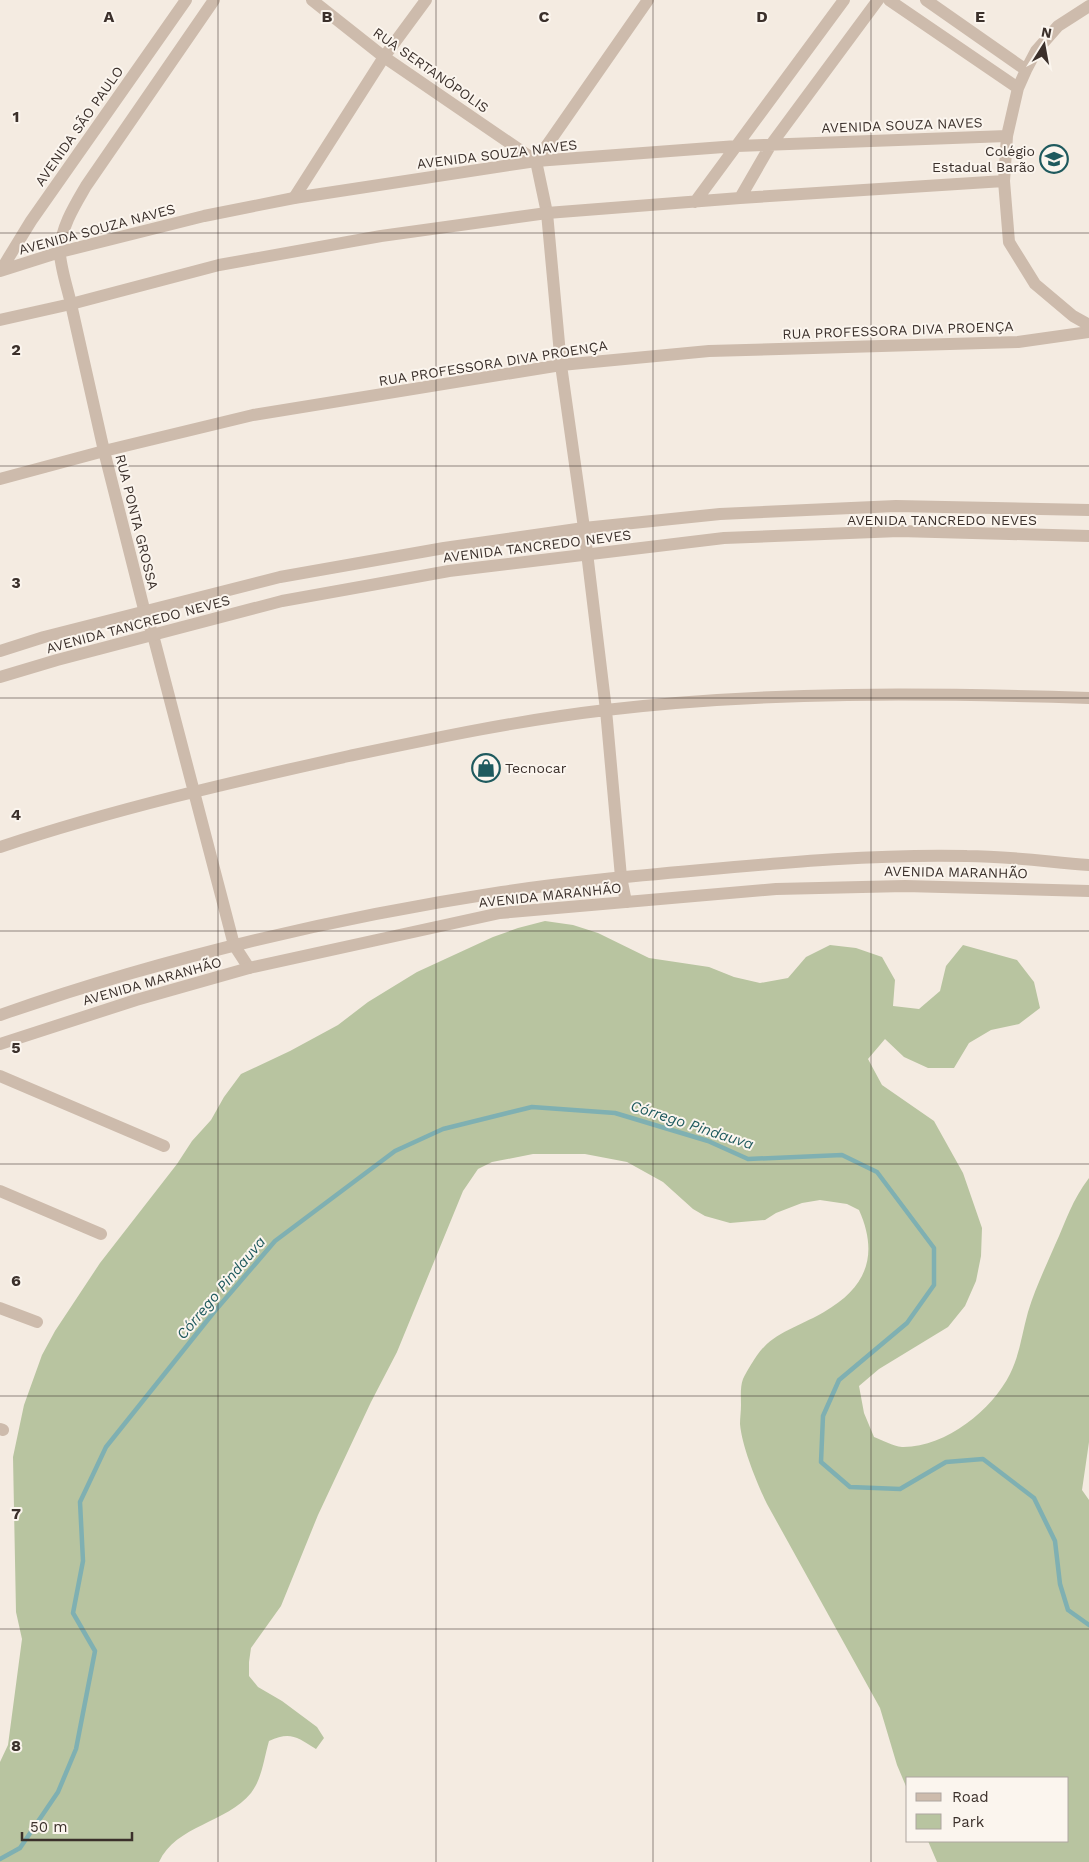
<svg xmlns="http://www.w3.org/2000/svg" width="1089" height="1862" viewBox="0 0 1089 1862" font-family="'Work Sans',sans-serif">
<rect width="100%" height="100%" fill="#f4ebe1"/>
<path fill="#b8c4a0" d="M 545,921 L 573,925 L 598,933 L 649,958 L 709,967 L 734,977 L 760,983 L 788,978 L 806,957 L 830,945 L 856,948 L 882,957 L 895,980 L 893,1006 L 919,1009 L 940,991 L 946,966 L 963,945 L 1017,960 L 1034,982 L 1040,1008 L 1019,1024 L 991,1030 L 969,1043 L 954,1068 L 928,1068 L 904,1057 L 885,1039 L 868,1059 L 882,1085 L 934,1121 L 963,1173 L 982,1228 L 981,1256 L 976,1281 L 965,1306 L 948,1327 L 879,1369 L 859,1386 L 864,1413 L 874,1437 C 882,1440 893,1446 902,1447 C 945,1448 992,1410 1010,1374 C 1020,1354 1022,1333 1028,1312 C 1035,1289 1045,1268 1055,1245 C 1066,1221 1072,1200 1089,1178 L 1089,1442 L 1082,1490 L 1089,1500 L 1089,1862 L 937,1862 L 928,1841 L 1068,1841 L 1068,1778 L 908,1778 L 908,1791 L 897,1765 L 880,1708 L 767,1504 C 757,1483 742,1447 740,1424 C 740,1418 741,1411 741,1405 C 741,1397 740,1387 743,1379 C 747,1371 758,1352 764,1347 C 779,1331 806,1323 824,1312 C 867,1287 879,1255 859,1210 L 847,1204 L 820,1200 L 802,1203 L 776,1213 L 765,1220 L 730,1223 L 705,1216 L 693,1209 L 663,1182 L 627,1162 L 585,1154 L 533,1154 L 492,1162 L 478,1169 L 463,1191 L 397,1352 L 371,1402 L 318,1515 L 281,1606 L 251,1648 L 249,1662 L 249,1676 L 258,1687 L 282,1701 L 317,1727 L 324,1738 L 316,1749 C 297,1737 290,1731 269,1741 C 264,1758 262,1779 251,1793 C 227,1823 176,1825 159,1862 L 0,1862 L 0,1762 L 8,1745 L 22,1639 L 16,1612 L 13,1457 L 24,1405 L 42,1355 L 55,1331 L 100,1263 L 177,1164 L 192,1141 L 211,1120 L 224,1097 L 241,1074 L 290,1051 L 338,1025 L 368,1002 L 417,972 L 493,937 L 518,928 Z"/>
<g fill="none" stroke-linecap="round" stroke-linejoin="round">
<path stroke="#7fb0b2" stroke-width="4.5" d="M 0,1859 L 20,1848 L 58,1792 L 76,1749 L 95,1651 L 73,1613 L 83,1561 L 80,1502 L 106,1447 L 214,1312 L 275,1241 L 395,1151 L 443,1129 L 532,1107 L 615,1113 L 708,1141 L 748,1159 L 842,1155 L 877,1172 L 934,1248 L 934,1285 L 907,1323 L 839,1380 L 823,1416 L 821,1462 L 850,1487 L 900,1489 L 946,1462 L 983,1459 L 1034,1498 L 1055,1541 L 1060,1584 L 1068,1610 L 1089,1625"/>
<path stroke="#cdbbac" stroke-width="12" d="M 312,0 L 384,57 L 536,161
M 294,198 L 384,57 L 426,0
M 71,304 L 104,451 L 145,613 L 153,635 L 234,945 L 249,968
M 0,479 L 104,451 L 253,415 L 561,365 L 709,351 L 1018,342 L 1089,332
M 0,847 C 114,809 232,782 349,756 C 435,738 520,720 606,710 C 766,691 928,693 1089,698
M 626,902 L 621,877 L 606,710 L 584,528 L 561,365 L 547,213 L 536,161 L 648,0
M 0,1076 L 164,1146
M 0,1191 L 101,1234
M 0,1308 L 37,1322
M 0,1429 L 3,1430"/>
<path stroke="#cdbbac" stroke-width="12" d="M 889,0 L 1018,88
M 926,0 L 1026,70
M 1089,6 L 1058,26 L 1036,51 L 1026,70 L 1018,88 L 1007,136 L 1004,181 L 1009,242 L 1035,284 L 1073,316 L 1089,325
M 740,198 L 770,146 L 878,0
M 695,202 L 844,0
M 1,270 L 31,221 L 186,0
M 0,271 L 60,252 L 204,216 L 294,198 L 536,161 L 737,146 L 1007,136
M 71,304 C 68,290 59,263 60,250 C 61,227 75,205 86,186 L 214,0
M 0,320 L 71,304 L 219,265 L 381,236 L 547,213 L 740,198 L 1004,181
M 0,651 L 44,637 L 280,577 L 444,548 L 584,528 L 720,514 L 896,506 L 1089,510
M 0,677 L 57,660 L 282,601 L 449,571 L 724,538 L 899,531 L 1089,536
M 0,1015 C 163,958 332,918 502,892 C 567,882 634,876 701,870 C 789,862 878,854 967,856 C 1008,856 1049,862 1089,865
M 0,1044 L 136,1000 L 249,968 L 500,913 L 776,889 L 905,886 L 1089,891"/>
</g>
<path fill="none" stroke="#3b302b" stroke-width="1" stroke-opacity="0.55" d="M 218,0 L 218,1862M 436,0 L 436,1862M 653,0 L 653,1862M 871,0 L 871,1862M 0,233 L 1089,233M 0,466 L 1089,466M 0,698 L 1089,698M 0,931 L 1089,931M 0,1164 L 1089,1164M 0,1396 L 1089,1396M 0,1629 L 1089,1629"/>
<defs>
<symbol id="school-ring" viewBox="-11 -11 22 22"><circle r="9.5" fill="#fbf5ee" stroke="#1f5a5e" stroke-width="1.5"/><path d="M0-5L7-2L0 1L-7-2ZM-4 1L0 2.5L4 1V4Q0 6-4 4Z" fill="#1f5a5e"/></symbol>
<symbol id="shop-ring" viewBox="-11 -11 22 22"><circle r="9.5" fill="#fbf5ee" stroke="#1f5a5e" stroke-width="1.5"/><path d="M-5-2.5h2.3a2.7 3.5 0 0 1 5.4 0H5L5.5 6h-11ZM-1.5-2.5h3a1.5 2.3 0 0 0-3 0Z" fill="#1f5a5e"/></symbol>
</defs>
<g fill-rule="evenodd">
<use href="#school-ring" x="1038" y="143" width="32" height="32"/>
<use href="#shop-ring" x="470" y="752" width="32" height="32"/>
</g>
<g text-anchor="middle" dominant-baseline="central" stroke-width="4" stroke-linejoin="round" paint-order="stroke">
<g font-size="14" fill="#3b302b" stroke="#fbf5ee">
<text transform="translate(431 70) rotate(35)">RUA SERTANÓPOLIS</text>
<text transform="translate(902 125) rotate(-2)">AVENIDA SOUZA NAVES</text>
<text transform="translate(79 126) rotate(-55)">AVENIDA SÃO PAULO</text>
<text transform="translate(497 154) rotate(-7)">AVENIDA SOUZA NAVES</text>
<text transform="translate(97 229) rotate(-15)">AVENIDA SOUZA NAVES</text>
<text transform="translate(898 330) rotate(-2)">RUA PROFESSORA DIVA PROENÇA</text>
<text transform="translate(493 363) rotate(-9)">RUA PROFESSORA DIVA PROENÇA</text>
<text x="942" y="520">AVENIDA TANCREDO NEVES</text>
<text transform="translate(137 522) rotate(76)">RUA PONTA GROSSA</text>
<text transform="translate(537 546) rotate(-7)">AVENIDA TANCREDO NEVES</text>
<text transform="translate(138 624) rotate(-15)">AVENIDA TANCREDO NEVES</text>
<text transform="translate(956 872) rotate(1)">AVENIDA MARANHÃO</text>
<text transform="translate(550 895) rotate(-6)">AVENIDA MARANHÃO</text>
<text transform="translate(152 981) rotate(-16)">AVENIDA MARANHÃO</text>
</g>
<g font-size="14" fill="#3b302b" stroke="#fbf5ee" text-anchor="end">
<text x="1035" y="151">Colégio<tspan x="1035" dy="16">Estadual Barão</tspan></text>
<text x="505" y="768" text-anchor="start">Tecnocar</text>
</g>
<g font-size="15" font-style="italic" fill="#1f5a5e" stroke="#fbf5ee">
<text transform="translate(692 1125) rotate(18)">Córrego Pindauva</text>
<text transform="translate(221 1288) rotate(-50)">Córrego Pindauva</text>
</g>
</g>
<g font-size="16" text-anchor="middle" font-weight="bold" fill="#3b302b" stroke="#fbf5ee" stroke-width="4" stroke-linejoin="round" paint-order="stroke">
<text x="109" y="22">A</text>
<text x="327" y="22">B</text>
<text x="544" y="22">C</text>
<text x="762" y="22">D</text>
<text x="980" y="22">E</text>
<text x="16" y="122">1</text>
<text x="16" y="355">2</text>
<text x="16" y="588">3</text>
<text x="16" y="820">4</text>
<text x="16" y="1053">5</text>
<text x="16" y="1286">6</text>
<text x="16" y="1519">7</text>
<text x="16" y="1751">8</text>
</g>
<rect x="906" y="1777" width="162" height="65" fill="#fbf5ee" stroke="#aea6a0"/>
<rect x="916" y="1793" width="25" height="8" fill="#cdbbac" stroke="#aea6a0"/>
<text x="952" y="1802" font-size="15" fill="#3b302b">Road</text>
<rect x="916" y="1814" width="25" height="15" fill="#b8c4a0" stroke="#aea6a0"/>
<text x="952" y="1827" font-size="15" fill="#3b302b">Park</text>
<g transform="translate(1044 45) rotate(11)" stroke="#fbf5ee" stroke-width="4" paint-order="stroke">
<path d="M0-4L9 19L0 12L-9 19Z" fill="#3b302b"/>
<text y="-8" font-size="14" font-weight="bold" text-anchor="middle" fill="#3b302b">N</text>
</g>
<path d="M22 1832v8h110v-8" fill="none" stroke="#3b302b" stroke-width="2.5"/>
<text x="30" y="1832" font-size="15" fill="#3b302b" stroke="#fbf5ee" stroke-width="4" paint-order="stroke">50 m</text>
</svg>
